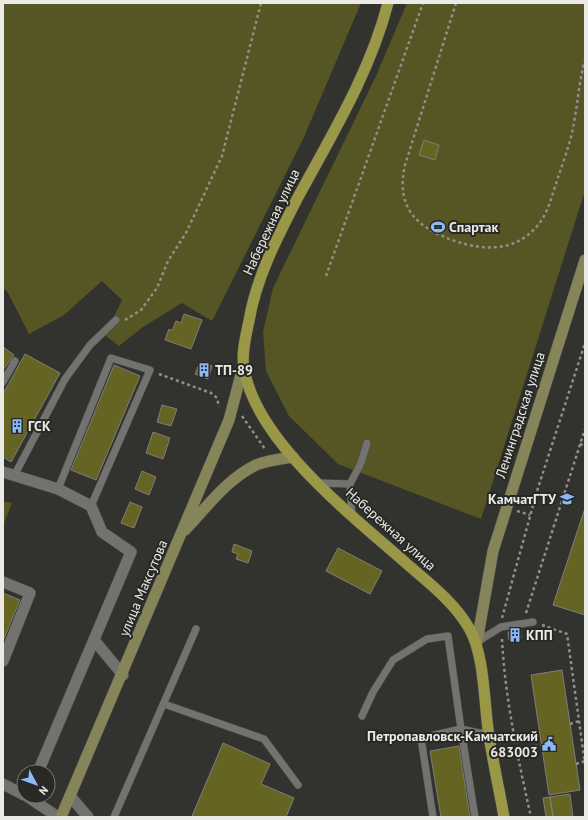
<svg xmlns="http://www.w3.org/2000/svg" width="588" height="820" viewBox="0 0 588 820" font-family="'PT Sans',sans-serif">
<rect width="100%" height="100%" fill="#32322e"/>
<path fill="#565524" d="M 3,3 L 361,3 L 304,137 L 212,321 L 182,303 L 143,327 L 119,346 L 105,335 L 122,300 L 102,281 L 64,315 L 29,334 L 7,291 L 3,289 Z
M 407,3 L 585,3 L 585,191 L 481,519 L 338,464 L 289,416 L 266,371 L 263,332 L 273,288 L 376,76 Z
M 3,501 L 12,503 L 3,526 Z"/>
<path fill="#666422" stroke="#7e7e7a" d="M 424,140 L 439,145 L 435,160 L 419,155 Z
M 184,314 L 202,320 L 191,349 L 165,340 L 169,329 L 172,331 L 176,321 L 181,323 Z
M 3,347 L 14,355 L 3,370 Z
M 25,354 L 60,373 L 11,462 L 3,457 L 3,394 Z
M 200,362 L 212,366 L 208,379 L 195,374 Z
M 114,365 L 140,376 L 96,480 L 71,470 Z
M 162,405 L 177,409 L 171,426 L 157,422 Z
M 153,432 L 170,438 L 163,459 L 146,453 Z
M 142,471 L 156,477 L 149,495 L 135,489 Z
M 130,502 L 142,507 L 134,528 L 121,523 Z
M 585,508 L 585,615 L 553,605 Z
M 234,544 L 252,551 L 248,563 L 236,559 L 238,554 L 232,552 Z
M 338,548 L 382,571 L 370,594 L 326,571 Z
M 3,593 L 20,600 L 3,641 Z
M 520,630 L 521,638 L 509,640 L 508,632 Z
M 562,670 L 580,790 L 549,795 L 531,675 Z
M 223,743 L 270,764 L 261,784 L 294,798 L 286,817 L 195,817 L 192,816 Z
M 459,746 L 470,817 L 441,817 L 430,751 Z
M 570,794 L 573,817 L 553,817 L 550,797 Z
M 550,797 L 553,817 L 546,817 L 543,798 Z"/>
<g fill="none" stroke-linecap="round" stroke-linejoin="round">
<defs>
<path id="service" d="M 3,382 L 15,361
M 14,476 L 65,379 L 90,345 L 116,320
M 319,483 L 350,484
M 58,489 L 111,358 L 150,370 L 91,506
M 352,516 L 350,484 L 361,463 L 367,443
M 477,642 L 501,627 L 533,622
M 164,704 L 264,739 L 298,785
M 362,716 L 373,692 L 393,660 L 427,639 L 448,636 L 461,729 L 421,738 L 433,817
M 114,817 L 196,629
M 475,817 L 461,729 L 479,733 L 489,732"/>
<path id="minor" d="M 3,472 L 58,489 L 91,506 L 102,532 L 131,552 L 38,772
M 3,582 L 30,593 L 3,661
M 94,640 L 123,675
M 3,784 L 24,795
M 28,796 L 28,797 L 58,817
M 70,796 L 88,817"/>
<path id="secondary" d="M 185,530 C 207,507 227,479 256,465 C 268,460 281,459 293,457
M 477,642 L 493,551 L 585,260
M 61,817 L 229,420 L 243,367"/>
<path id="primary" d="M 388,3 C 370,73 331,136 297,199 C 277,238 256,278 249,321 C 246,335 241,354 244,368 C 255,441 354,517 407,564 C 430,584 454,602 469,628 C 484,653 484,699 488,729 C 492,758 499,788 504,817"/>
</defs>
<use href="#service" stroke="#50504c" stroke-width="8"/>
<use href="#minor" stroke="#50504c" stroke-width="12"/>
<use href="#secondary" stroke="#50504c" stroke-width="12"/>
<use href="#primary" stroke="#50504c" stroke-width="12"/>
<path stroke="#8f8f8b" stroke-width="2.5" stroke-dasharray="3 3" stroke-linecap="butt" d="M 456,3 L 405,165 C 395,209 418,229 458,242 C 487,251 517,251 538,225 C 548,213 551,198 556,184 C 562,164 571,143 574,122 C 578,101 579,81 585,60
M 326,276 L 423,3
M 125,320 L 141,310 L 157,288 L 168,261 L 186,233 L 222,156 L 261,3
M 159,374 L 211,393 L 217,398 L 219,407
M 242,416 L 265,449
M 580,444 L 585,446
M 517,511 L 530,515
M 526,613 L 585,429
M 502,618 L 537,491 L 585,343
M 542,625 L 567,634 L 585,764
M 502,639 C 505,698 518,759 531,817
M 570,724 L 579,721
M 517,750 L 541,745
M 576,764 L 585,761"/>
<use href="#service" stroke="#72726e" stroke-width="7"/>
<use href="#minor" stroke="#72726e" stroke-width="11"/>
<use href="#secondary" stroke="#86855a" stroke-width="11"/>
<use href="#primary" stroke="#9a9846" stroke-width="11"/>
</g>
<defs>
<symbol id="stadium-bare" viewBox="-9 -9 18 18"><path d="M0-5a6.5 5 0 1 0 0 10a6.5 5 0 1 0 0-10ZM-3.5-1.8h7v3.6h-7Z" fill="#8cb9fc" stroke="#282824" stroke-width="2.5" paint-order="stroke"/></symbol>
<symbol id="building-bare" viewBox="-9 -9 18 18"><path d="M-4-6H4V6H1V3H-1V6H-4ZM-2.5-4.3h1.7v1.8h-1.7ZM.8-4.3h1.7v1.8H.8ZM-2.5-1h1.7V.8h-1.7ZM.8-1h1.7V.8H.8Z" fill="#8cb9fc" stroke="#282824" stroke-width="2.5" paint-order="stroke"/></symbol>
<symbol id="university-bare" viewBox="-9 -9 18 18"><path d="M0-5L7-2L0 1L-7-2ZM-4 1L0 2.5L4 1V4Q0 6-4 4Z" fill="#8cb9fc" stroke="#282824" stroke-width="2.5" paint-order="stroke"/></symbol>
<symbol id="civic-bare" viewBox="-9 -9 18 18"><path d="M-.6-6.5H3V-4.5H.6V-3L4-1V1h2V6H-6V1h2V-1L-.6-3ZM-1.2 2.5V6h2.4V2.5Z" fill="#8cb9fc" stroke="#282824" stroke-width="2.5" paint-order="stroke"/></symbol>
</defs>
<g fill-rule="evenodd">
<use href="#stadium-bare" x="428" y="217" width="20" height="20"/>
<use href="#building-bare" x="194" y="360" width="20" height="20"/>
<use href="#building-bare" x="7" y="416" width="20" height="20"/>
<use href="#university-bare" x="557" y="489" width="20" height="20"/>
<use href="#building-bare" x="505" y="625" width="20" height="20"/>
<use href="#civic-bare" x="539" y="734" width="20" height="20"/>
</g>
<g text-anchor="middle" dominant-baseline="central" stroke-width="4" stroke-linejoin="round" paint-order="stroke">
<g font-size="14" fill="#eaeae7" stroke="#282824">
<text transform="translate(271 222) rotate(-65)">Набережная улица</text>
<text transform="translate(520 415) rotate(-72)">Ленинградская улица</text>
<text transform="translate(391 529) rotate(42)">Набережная улица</text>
<text transform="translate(143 588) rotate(-67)">улица Максутова</text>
</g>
<g font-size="14" font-weight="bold" fill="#eaeae7" stroke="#282824" text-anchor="start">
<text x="449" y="227">Спартак</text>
<text x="215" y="370">ТП-89</text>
<text x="28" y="426">ГСК</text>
<text x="556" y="499" text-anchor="end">КамчатГТУ</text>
<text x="526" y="635">КПП</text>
<text x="538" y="736" text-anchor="end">Петропавловск-Камчатский<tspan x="538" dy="16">683003</tspan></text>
</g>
</g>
<rect width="588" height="820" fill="none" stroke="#eaeae7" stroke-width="8"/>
<g transform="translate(36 784) rotate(131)"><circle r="19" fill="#282824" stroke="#767672"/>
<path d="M0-3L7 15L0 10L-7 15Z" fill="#8cb9fc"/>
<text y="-6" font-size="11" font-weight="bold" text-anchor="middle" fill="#eaeae7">N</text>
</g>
</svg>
